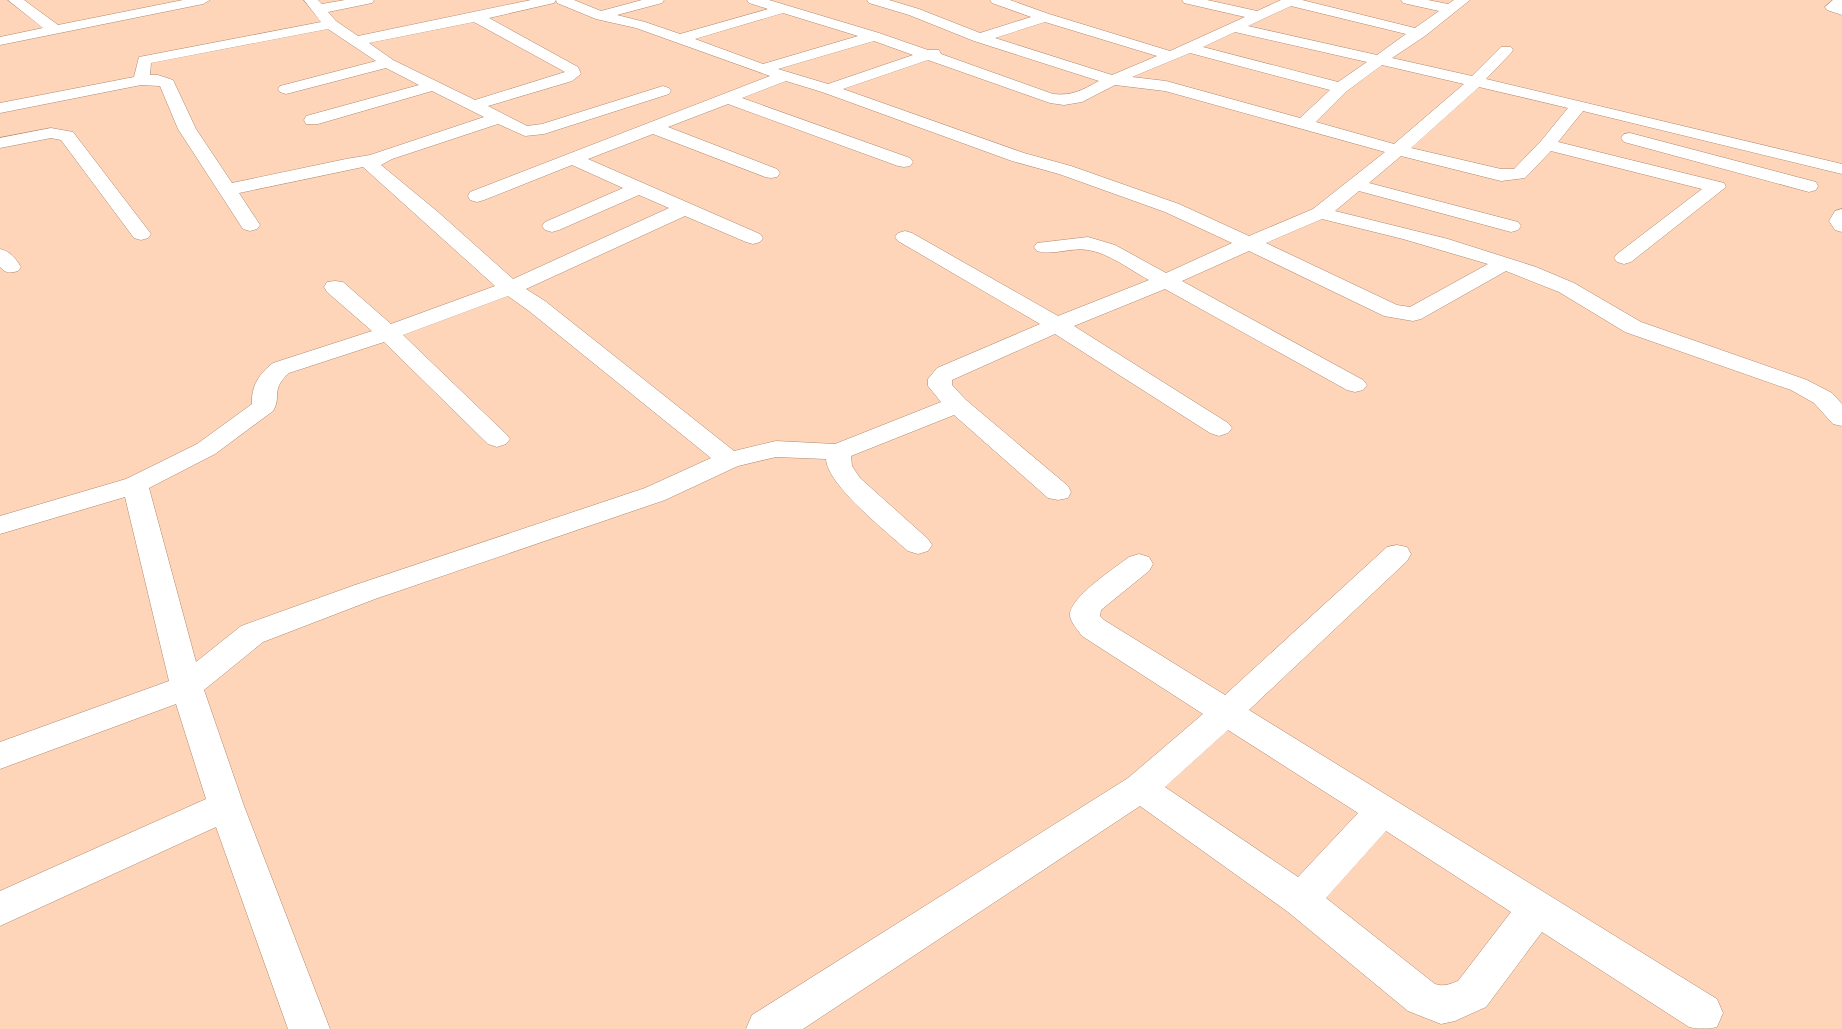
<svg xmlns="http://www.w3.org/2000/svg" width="1842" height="1029" viewBox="0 0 1842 1029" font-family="Rubik,sans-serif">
<rect width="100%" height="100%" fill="#ffd5b9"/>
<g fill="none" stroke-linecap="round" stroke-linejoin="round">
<defs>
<path id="minor" d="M 8,0 L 24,0 L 58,25 L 183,0 L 210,0 L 203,4 L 0,45 L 0,37 L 43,28 Z
M 304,0 L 318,0 L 322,4 L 345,0 L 374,0 L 372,3 L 328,12 L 336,21 L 358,36 L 531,0 L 574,0 L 601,11 L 642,0 L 664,0 L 662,3 L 617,15 L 645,22 L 680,34 L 768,9 L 749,3 L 747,0 L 769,0 L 879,33 L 928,50 L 939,50 L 941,54 L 1053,94 C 1073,96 1082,90 1099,81 L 974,41 L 909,15 L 869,3 L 867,0 L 889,0 L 919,9 L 980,33 L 1031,17 L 992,3 L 990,0 L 1010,0 L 1049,14 L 1170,51 L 1245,17 L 1184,3 L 1182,0 L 1207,0 L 1257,11 L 1281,0 L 1302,0 L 1415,28 L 1439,11 L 1403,3 L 1401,0 L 1428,0 L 1448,4 L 1454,0 L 1470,0 L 1425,36 L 1392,58 L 1472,76 L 1501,47 L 1511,47 L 1513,50 L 1511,53 L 1486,79 L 1842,164 L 1842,174 L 1583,111 L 1558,142 L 1724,183 L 1726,187 L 1631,262 L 1624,264 L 1617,262 L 1614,258 L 1617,254 L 1702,189 L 1551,151 L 1525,178 L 1501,181 L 1401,156 L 1369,183 L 1518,222 L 1521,226 L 1518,230 L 1511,232 L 1359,191 L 1335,211 L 1448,239 L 1536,267 L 1574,283 L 1641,322 L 1807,380 L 1832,393 L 1842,404 L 1842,426 L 1833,424 L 1814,403 L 1791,390 L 1625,332 L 1559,292 L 1506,271 L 1421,319 L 1413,321 L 1384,316 L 1249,251 L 1182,281 L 1363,380 L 1367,385 L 1363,390 L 1355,392 L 1347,390 L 1165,289 L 1074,326 L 1228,423 L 1232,428 L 1228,433 L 1219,436 L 1210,433 L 1055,334 L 952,380 L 952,385 L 966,400 L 1068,486 L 1071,492 L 1068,498 L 1058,500 L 1048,498 L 954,415 L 851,456 L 852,466 L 860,478 L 928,539 L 932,545 L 928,551 L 918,554 L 908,551 C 888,533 827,485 826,459 L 776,457 L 738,466 L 665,500 L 375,599 L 263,642 L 204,690 L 244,806 L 330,1029 L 288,1029 L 216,827 L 0,926 L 0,891 L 206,799 L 176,704 L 0,769 L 0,742 L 169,681 L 125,497 L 0,534 L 0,516 L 126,479 L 197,444 L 252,404 C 251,386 259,374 273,363 L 372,331 L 327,292 L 324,287 L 327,282 L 335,281 L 343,282 L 391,324 L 495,286 L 363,167 L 239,193 L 260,225 L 257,229 L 250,231 L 243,229 L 178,129 L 160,86 L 141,85 L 0,113 L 0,103 L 134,77 L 139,57 L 321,22 ZM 556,0 L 557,3 L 596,19 L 636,28 L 770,76 L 470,192 L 468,196 L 470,200 L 477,202 L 484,200 L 572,165 L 623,188 L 545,222 L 542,226 L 545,230 L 552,232 L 559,230 L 639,195 L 669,208 L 513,279 L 438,212 L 381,165 L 392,159 L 498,124 L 525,136 L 544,134 L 669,94 L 671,91 L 669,88 L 663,86 L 542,124 L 527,126 L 488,106 L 572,81 L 581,74 L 578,67 L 489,18 L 554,3 ZM 1291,6 L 1406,34 L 1377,55 L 1248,26 ZM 783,13 L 858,36 L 763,64 L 695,39 ZM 474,22 L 565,72 L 475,100 L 393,60 L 369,43 ZM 1045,22 L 1157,56 L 1112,75 L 995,38 ZM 328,29 L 376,61 L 280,86 L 278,89 L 280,92 L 286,94 L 386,68 L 419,85 L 306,116 L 304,120 L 306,124 L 318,124 L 432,91 L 484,117 L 370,155 L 346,159 L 232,183 L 196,129 L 173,80 L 158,75 L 150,75 L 151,63 ZM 1235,32 L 1367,62 L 1338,82 L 1203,47 ZM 874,41 L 913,55 L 828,84 L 778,69 ZM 1190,53 L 1330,90 L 1300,118 L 1166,81 L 1132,77 ZM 928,60 L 1050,103 L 1064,105 L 1082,102 L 1115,85 L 1165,91 L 1385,152 L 1313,209 L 1249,236 L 1179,204 L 1071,166 L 1024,153 L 843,89 ZM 1382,65 L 1464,84 L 1394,144 L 1316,122 L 1347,91 ZM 786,81 L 822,92 L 1012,161 L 1059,174 L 1165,212 L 1232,243 L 1166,273 L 1115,245 L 1088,237 L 1037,243 L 1034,247 L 1037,251 C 1054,256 1071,247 1088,250 C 1109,253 1130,270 1149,280 L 1058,316 L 912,233 L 905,231 L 898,233 L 895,237 L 898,241 L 1040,324 L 937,368 L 928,379 L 928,386 L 941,402 L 835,444 L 776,441 L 734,451 L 545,301 L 526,289 L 685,216 L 746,242 L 753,244 L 760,242 L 763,238 L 760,234 L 588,159 L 653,134 L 765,177 L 771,178 L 777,177 L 780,173 L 777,169 L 668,127 L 728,104 L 898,166 L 904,167 L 910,166 L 913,162 L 910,158 L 742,98 ZM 1479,87 L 1568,108 L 1541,141 L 1514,169 L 1501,169 L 1411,148 ZM 1322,219 L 1403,239 L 1488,264 L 1410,307 L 1397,305 L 1266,243 ZM 508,296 L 529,311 L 711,458 L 645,488 L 355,585 L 241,626 L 196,662 L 149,488 L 215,454 L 273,411 C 282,397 270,390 289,373 L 384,342 L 488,444 L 497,447 L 506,444 L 510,439 L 506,434 L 403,335 Z
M 1833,0 L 1842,0 L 1842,15 L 1827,10 L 1825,7 Z
M 51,128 L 73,132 L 148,230 L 151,234 L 148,238 L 141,240 L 134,238 L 61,140 L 51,138 L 0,148 L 0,138 Z
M 1630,133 L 1816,182 L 1818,186 L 1816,190 L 1809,192 L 1624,142 L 1621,138 L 1624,134 Z
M 1842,209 L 1842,232 L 1835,230 L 1829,221 L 1835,211 Z
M 0,249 C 10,251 16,259 21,267 L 18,271 C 11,273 6,274 0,267 Z
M 1397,545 L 1407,547 L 1411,554 L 1407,561 L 1249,710 L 1717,999 L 1723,1013 L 1717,1027 C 1708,1029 1698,1029 1689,1027 L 1542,932 L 1486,1007 L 1455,1021 L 1441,1024 L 1408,1011 L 1288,912 L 1140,806 L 803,1029 L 746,1029 L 752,1015 L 1128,778 L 1203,714 L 1082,636 C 1078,630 1071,623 1070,616 C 1068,598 1115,568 1129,557 L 1139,554 L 1149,557 L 1153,564 L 1149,571 L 1101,610 L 1100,616 L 1104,620 L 1225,695 L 1387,547 ZM 1228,730 L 1358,813 L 1298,877 L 1165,787 ZM 1386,831 L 1511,912 L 1458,981 C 1450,984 1444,987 1435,984 L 1326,898 Z"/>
</defs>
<use href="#minor" stroke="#b0896f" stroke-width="1"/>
<use href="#minor" fill="#fff" fill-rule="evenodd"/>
</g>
</svg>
